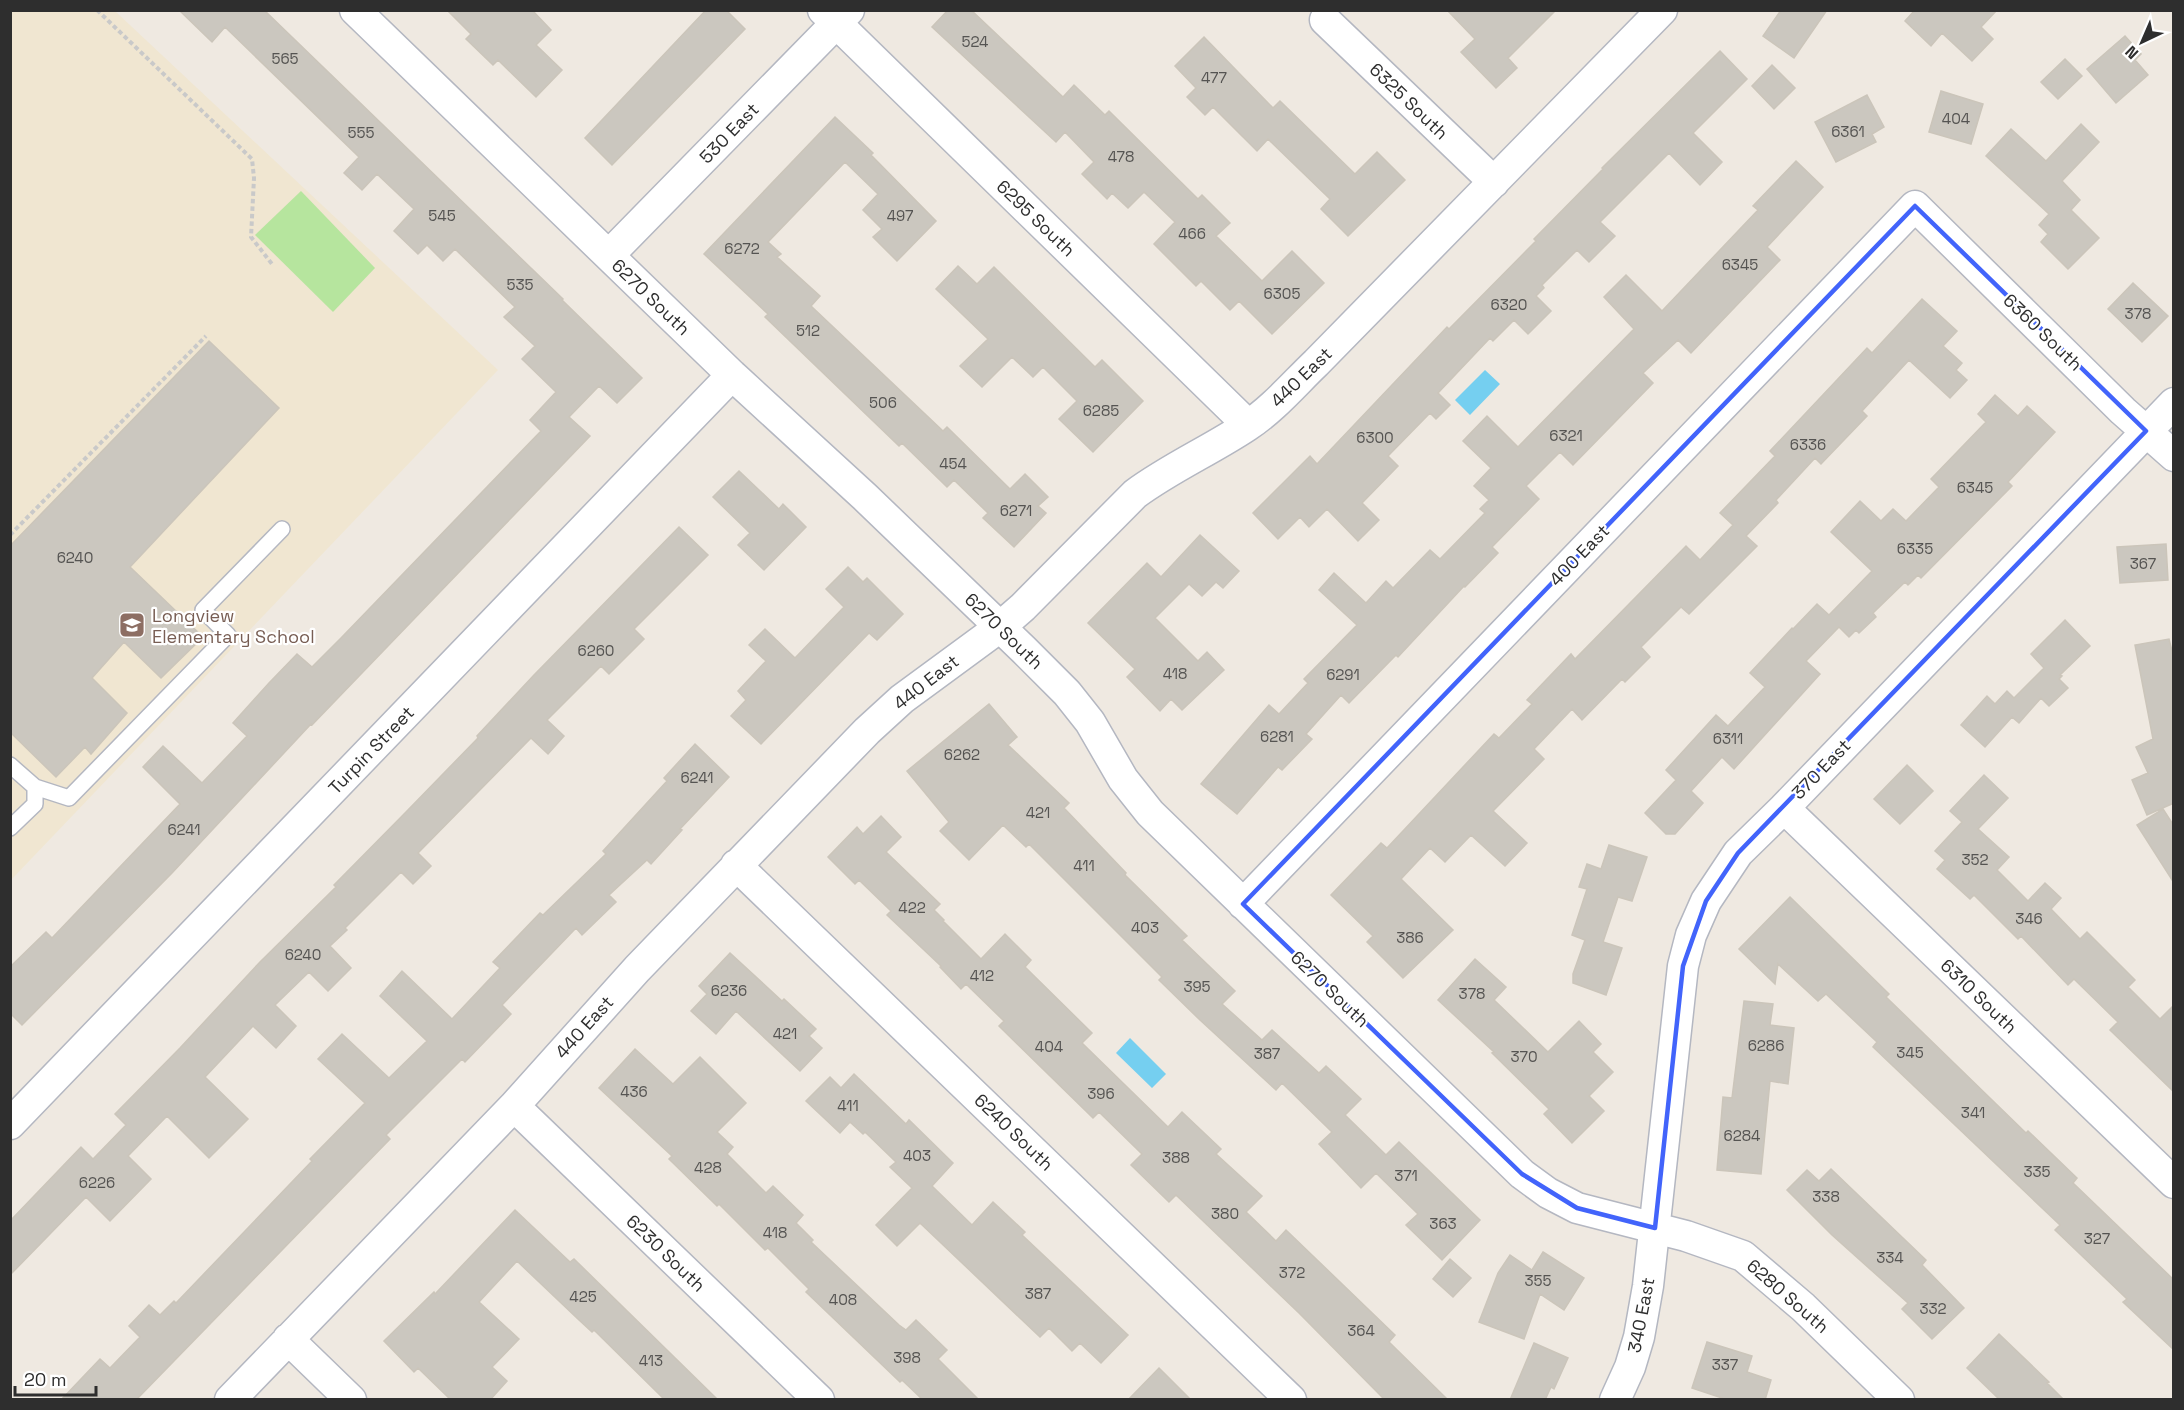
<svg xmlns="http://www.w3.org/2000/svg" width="2184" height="1410" viewBox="0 0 2184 1410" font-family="'Space Grotesk',sans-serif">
<rect width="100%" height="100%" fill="#efe9e1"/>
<path fill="#f0e6d1" d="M 11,11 L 115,11 L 498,370 L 11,880 Z"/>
<path fill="#b6e59e" d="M 301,191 L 375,268 L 333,312 L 255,235 Z"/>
<path fill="#75cff0" d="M 1485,370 L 1500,384 L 1470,415 L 1455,400 Z
M 1130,1038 L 1166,1074 L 1152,1088 L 1116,1053 Z"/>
<path fill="#cbc7bf" stroke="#cbc5ba" stroke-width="1.5" d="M 179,10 L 264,10 L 563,299 L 562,300 L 642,378 L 617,403 L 599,386 L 569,417 L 590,436 L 312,725 L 311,724 L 172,873 L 22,1025 L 10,1013 L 10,967 L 46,932 L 52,938 L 180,804 L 143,767 L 163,746 L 202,783 L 247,736 L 233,723 L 269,683 L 297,654 L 312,667 L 341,638 L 541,431 L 530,420 L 556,392 L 522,359 L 535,346 L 504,317 L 515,307 L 455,249 L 443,261 L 427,245 L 418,254 L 394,231 L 414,209 L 377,174 L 362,190 L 344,173 L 359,157 L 225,27 L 212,42 Z
M 447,10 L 532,10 L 551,30 L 536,45 L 562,70 L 536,97 L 498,60 L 493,65 L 466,39 L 471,34 Z
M 706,10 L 726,10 L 745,29 L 612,165 L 585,138 Z
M 948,10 L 971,10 L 1063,97 L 1074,85 L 1105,115 L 1109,111 L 1198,199 L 1202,195 L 1230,223 L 1216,236 L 1262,281 L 1292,251 L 1324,283 L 1272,334 L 1239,301 L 1230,310 L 1201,281 L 1196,286 L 1154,244 L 1175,222 L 1144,192 L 1128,208 L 1112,193 L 1107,199 L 1082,174 L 1094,162 L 1065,132 L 1056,142 L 932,27 Z
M 1447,10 L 1556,10 L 1508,58 L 1517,68 L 1496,88 L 1461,52 L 1475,39 Z
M 1781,10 L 1827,10 L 1794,58 L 1763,36 Z
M 1915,10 L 1997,10 L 1981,27 L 1993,39 L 1972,61 L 1942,33 L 1931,46 L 1905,21 Z
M 2125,36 L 2141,54 L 2135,60 L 2148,75 L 2116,103 L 2087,69 Z
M 1204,37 L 1273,108 L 1280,101 L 1355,174 L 1377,152 L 1405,180 L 1348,236 L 1321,209 L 1330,199 L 1268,139 L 1257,151 L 1213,107 L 1205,115 L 1187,97 L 1196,88 L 1175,66 Z
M 1720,51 L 1747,79 L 1693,133 L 1722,162 L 1700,185 L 1669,153 L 1600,222 L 1615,236 L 1589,262 L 1577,250 L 1542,285 L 1544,288 L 1536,296 L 1551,311 L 1528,334 L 1514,320 L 1493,341 L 1490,338 L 1438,393 L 1450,405 L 1436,419 L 1430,413 L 1388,456 L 1398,466 L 1362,503 L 1379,520 L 1358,541 L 1327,509 L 1309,527 L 1300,517 L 1278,539 L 1253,513 L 1310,456 L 1317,464 L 1447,327 L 1449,329 L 1536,241 L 1534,239 L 1603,169 L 1602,168 Z
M 2065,59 L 2082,76 L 2058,99 L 2041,82 Z
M 1772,65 L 1795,88 L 1774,109 L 1752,86 Z
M 1941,91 L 1983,104 L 1971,144 L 1929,132 Z
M 1867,95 L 1884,127 L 1872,134 L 1876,142 L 1836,162 L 1815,122 Z
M 835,117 L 873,153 L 871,155 L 936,221 L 897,261 L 873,237 L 882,229 L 863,210 L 878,194 L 845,162 L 768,242 L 781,254 L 777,257 L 820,296 L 811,306 L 943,431 L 947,427 L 1010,489 L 1025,474 L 1048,497 L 1038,506 L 1046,513 L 1014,547 L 983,518 L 988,513 L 954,480 L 947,487 L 902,443 L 899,446 L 765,317 L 768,314 L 704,254 Z
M 2081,124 L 2099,142 L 2062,181 L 2080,200 L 2071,210 L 2099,238 L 2068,269 L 2041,242 L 2048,234 L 2039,225 L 2049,214 L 1986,156 L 2011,129 L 2046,161 Z
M 1796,161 L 1823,187 L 1767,247 L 1780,260 L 1691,353 L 1678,340 L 1643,373 L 1653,383 L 1573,465 L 1560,452 L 1526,486 L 1539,499 L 1492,547 L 1498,553 L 1465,587 L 1464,586 L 1398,657 L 1396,655 L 1349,703 L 1341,695 L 1306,734 L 1312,739 L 1282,770 L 1278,767 L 1237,814 L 1201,784 L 1269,705 L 1279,714 L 1308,683 L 1304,679 L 1357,625 L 1319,590 L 1334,573 L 1366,603 L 1386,581 L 1393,588 L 1430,550 L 1440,559 L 1485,513 L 1480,509 L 1489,500 L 1474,486 L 1491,468 L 1463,441 L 1487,416 L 1518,447 L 1634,329 L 1604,297 L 1626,275 L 1662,311 L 1758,210 L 1753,206 Z
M 958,266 L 977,284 L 994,267 L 1095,367 L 1102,360 L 1143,401 L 1093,452 L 1059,419 L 1077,401 L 1043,367 L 1033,377 L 1012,357 L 982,387 L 960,366 L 988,339 L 936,289 Z
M 2133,283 L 2168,316 L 2142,342 L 2108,309 Z
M 1922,299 L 1957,331 L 1943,346 L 1962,363 L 1956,370 L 1967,380 L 1950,398 L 1909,360 L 1862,411 L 1867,416 L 1821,464 L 1815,458 L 1776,500 L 1778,503 L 1746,536 L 1757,546 L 1689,614 L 1681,607 L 1641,647 L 1650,657 L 1625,682 L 1622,679 L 1582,720 L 1572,709 L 1534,749 L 1544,759 L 1493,811 L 1527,843 L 1505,866 L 1471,835 L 1445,862 L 1430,848 L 1401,879 L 1453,930 L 1403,978 L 1367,942 L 1373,936 L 1331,895 L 1381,843 L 1387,848 L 1494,734 L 1499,738 L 1532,704 L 1527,700 L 1571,654 L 1575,659 L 1686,546 L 1700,560 L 1733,525 L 1720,513 L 1775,456 L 1770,451 L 1867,348 L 1872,353 Z
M 209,341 L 279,408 L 130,567 L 203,637 L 161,678 L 124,642 L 92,678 L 127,713 L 91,754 L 85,747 L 56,777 L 10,732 L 10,546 Z
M 1995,395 L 2018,416 L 2027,406 L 2055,432 L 2008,482 L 2012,486 L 1921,578 L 1918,575 L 1908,585 L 1905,582 L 1873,613 L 1876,617 L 1859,633 L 1856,630 L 1849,637 L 1839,627 L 1806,661 L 1820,674 L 1734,769 L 1722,757 L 1691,791 L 1703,803 L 1675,834 L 1666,834 L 1645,813 L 1676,780 L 1666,770 L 1716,715 L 1728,726 L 1765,687 L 1750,673 L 1792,628 L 1793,629 L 1817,604 L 1829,615 L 1872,571 L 1831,532 L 1860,501 L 1881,521 L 1893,509 L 1906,521 L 1939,487 L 1931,479 L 1986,422 L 1978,414 Z
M 739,471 L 779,509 L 783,504 L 806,527 L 764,570 L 738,545 L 750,533 L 713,497 Z
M 679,527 L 708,555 L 634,629 L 644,639 L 609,674 L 601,666 L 547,720 L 564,736 L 548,754 L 531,738 L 418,853 L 431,866 L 413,884 L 401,872 L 345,928 L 347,930 L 330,946 L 351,968 L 328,991 L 309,972 L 275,1005 L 296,1026 L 276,1048 L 253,1026 L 205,1077 L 248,1119 L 209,1158 L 167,1116 L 128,1156 L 151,1179 L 110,1221 L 86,1197 L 10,1275 L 10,1221 L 81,1147 L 93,1159 L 126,1125 L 115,1114 L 180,1048 L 260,962 L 336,887 L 334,885 L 406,812 L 478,738 L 477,736 L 534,675 Z
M 1200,535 L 1239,571 L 1223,588 L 1216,582 L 1202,596 L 1189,584 L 1155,618 L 1198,661 L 1207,652 L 1224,670 L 1182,710 L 1171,699 L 1160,711 L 1127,677 L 1135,669 L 1088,623 L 1147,563 L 1161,577 Z
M 2166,544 L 2168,580 L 2120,583 L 2117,547 Z
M 848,567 L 863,582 L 867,578 L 903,614 L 877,640 L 869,633 L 761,744 L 731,716 L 746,700 L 738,691 L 766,661 L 749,645 L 765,629 L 795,658 L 844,607 L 826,589 Z
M 2065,620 L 2090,646 L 2060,675 L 2062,676 L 2059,679 L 2068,688 L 2049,706 L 2041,698 L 2019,723 L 2012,717 L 1985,747 L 1961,725 L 1987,696 L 1995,704 L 2007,691 L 2014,698 L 2044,668 L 2031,654 Z
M 2169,639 L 2174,659 L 2174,803 L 2147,815 L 2132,780 L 2148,773 L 2136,747 L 2153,739 L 2135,645 Z
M 989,704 L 1017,737 L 1008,745 L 1069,803 L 1064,808 L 1126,873 L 1125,875 L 1187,936 L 1182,940 L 1235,991 L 1222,1004 L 1262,1040 L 1272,1030 L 1319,1073 L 1326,1066 L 1361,1099 L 1345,1115 L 1386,1155 L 1399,1142 L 1480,1220 L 1442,1260 L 1406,1225 L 1418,1214 L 1376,1173 L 1361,1188 L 1319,1144 L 1332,1132 L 1282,1083 L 1276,1090 L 1200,1020 L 1159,980 L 1162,977 L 1029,844 L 1026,847 L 1003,825 L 969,860 L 940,831 L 949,822 L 907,771 Z
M 695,744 L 729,777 L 680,829 L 682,830 L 651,864 L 647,860 L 609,895 L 616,902 L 582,935 L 576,928 L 502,1005 L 511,1014 L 465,1062 L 462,1059 L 386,1135 L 390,1139 L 136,1400 L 61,1400 L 100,1359 L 110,1368 L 140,1337 L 129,1326 L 149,1305 L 160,1315 L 174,1301 L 176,1303 L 312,1161 L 310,1159 L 365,1103 L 318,1059 L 342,1034 L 389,1078 L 427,1041 L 380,996 L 402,971 L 452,1019 L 500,968 L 493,962 L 540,913 L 543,915 L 606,854 L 603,851 L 667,781 L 664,778 Z
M 1907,765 L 1933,791 L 1900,824 L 1874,799 Z
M 1984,775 L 2008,798 L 1978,829 L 2009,857 L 1997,870 L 2028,901 L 2045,883 L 2061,898 L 2051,909 L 2080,939 L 2087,932 L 2135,980 L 2128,987 L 2160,1019 L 2174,1005 L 2174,1092 L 2110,1030 L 2118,1022 L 2074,979 L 2068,985 L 2021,936 L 2018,939 L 1974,895 L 1970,899 L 1937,869 L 1945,860 L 1935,851 L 1962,822 L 1950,811 Z
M 2163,809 L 2174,826 L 2174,883 L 2137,825 Z
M 881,816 L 901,837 L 886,852 L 940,904 L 934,910 L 944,920 L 943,921 L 981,959 L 1005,934 L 1031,960 L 1025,967 L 1092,1033 L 1082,1043 L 1168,1127 L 1182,1112 L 1221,1149 L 1216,1154 L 1262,1196 L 1246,1212 L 1276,1241 L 1286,1230 L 1395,1335 L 1389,1342 L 1448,1400 L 1385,1400 L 1299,1313 L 1176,1195 L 1169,1202 L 1131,1165 L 1142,1154 L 1099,1112 L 1093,1118 L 999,1026 L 1004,1021 L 966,984 L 961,989 L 940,967 L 941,966 L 887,915 L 891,911 L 859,880 L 855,884 L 828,857 L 857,827 L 863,834 Z
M 1609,845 L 1647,857 L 1632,901 L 1618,897 L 1603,942 L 1622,948 L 1606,995 L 1573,983 L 1573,974 L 1585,940 L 1572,935 L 1587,889 L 1579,887 L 1587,864 L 1601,869 Z
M 1790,897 L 1889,994 L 1886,997 L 2026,1133 L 2028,1131 L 2077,1178 L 2073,1183 L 2174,1280 L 2174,1350 L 2123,1302 L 2127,1299 L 2055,1230 L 2060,1225 L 1873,1047 L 1877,1042 L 1826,994 L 1818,1001 L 1778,964 L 1775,984 L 1739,949 Z
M 730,953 L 782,1001 L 784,999 L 816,1029 L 809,1036 L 822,1048 L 800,1071 L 736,1011 L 716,1034 L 691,1011 L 707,994 L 699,986 Z
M 1475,959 L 1506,987 L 1494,1000 L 1548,1052 L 1579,1021 L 1601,1044 L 1593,1052 L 1613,1072 L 1589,1096 L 1604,1111 L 1572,1143 L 1544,1114 L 1549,1109 L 1492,1053 L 1494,1052 L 1438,1000 Z
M 1744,1001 L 1773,1004 L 1770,1025 L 1794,1028 L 1788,1084 L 1770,1081 L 1761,1174 L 1717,1170 L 1723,1097 L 1732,1098 Z
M 635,1049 L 673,1084 L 700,1057 L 746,1103 L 717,1132 L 733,1147 L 727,1154 L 766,1193 L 773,1186 L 803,1215 L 796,1223 L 813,1240 L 811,1242 L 899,1325 L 906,1330 L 916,1320 L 947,1350 L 938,1359 L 979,1400 L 923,1400 L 902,1380 L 900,1382 L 806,1292 L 809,1289 L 768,1248 L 765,1250 L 719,1204 L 717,1206 L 669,1159 L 672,1156 L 599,1088 Z
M 854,1074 L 906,1124 L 909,1120 L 953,1163 L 932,1186 L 972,1225 L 993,1202 L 1025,1232 L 1022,1235 L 1128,1335 L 1101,1363 L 1080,1343 L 1072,1351 L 1049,1328 L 1040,1337 L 920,1223 L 897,1246 L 876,1225 L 912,1188 L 890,1167 L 896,1162 L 865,1132 L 863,1134 L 850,1122 L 840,1133 L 806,1101 L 830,1077 L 841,1088 Z
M 1831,1169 L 1926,1260 L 1922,1265 L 1964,1308 L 1932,1339 L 1902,1309 L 1908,1303 L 1832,1235 L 1787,1190 L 1807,1170 L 1819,1181 Z
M 515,1210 L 570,1262 L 574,1259 L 718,1400 L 665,1400 L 594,1330 L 592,1332 L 579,1320 L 517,1261 L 479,1302 L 519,1339 L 492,1367 L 507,1381 L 490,1400 L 451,1400 L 418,1368 L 414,1372 L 384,1341 L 434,1292 L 435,1294 Z
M 1543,1252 L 1584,1278 L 1564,1310 L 1540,1294 L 1524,1339 L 1479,1322 L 1498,1273 L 1510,1255 L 1532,1270 Z
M 1450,1259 L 1471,1278 L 1453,1297 L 1433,1279 Z
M 1999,1334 L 2049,1382 L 2047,1383 L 2064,1400 L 2000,1400 L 1967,1368 Z
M 1707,1342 L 1752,1356 L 1747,1372 L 1771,1380 L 1765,1400 L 1728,1400 L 1692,1388 Z
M 1534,1343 L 1568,1358 L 1554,1389 L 1551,1387 L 1545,1400 L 1510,1400 Z
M 1159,1368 L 1191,1400 L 1128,1400 Z"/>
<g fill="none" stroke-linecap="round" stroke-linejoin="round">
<defs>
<path id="service" d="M 10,765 L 35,787 L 35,804 L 10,828
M 35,787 L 69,798 L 228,635 L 203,610 L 282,529"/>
<path id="minor" d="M 355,10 L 732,375 L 865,497 L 1024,650 L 1067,693 L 1090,722 L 1123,779 L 1150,813 L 1522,1174 L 1548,1193 L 1577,1208 L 1686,1236 L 1743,1256 L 1803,1307 L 1899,1400
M 823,10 L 1248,425
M 1325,20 L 1494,182
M 609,255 L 849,10
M 1784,808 L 2174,1183
M 736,865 L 1291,1400
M 1243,904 L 1915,206 L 2123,411 L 2174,456
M 514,1106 L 819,1400
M 10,1124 L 732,375
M 288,1339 L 351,1400
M 230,1400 L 514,1106 L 637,969 L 867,731 L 902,699 L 1000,627 L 1023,607 L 1135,494 C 1170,468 1211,450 1247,426 C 1273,409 1294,384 1316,363 L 1662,10
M 1615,1400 L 1630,1367 L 1639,1337 L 1648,1286 L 1683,966 L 1691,935 L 1706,901 L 1738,853 L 1784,808 L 2174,403"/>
</defs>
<use href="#service" stroke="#b4b7c1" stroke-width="18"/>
<use href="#minor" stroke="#b4b7c1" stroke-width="33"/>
<path stroke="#c9c9c9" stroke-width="4" stroke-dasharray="4.5 3" stroke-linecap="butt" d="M 97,10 L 252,159 L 254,178 L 251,237 L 272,264
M 10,535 L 206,336"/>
<use href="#service" stroke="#fff" stroke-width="15"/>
<use href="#minor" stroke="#fff" stroke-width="30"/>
</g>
<path fill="none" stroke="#4264fb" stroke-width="4.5" stroke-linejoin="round" d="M 1915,206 L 2146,431 L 1738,853 L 1706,901 L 1683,966 L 1655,1228 L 1577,1208 L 1522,1174 L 1243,904 Z"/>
<defs>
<symbol id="school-square" viewBox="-11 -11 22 22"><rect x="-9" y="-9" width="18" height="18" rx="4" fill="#8d6e63" stroke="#fff"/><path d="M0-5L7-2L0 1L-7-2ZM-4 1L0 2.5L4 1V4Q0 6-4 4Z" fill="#fff"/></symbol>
</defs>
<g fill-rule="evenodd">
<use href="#school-square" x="117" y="610" width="30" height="30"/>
</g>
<g text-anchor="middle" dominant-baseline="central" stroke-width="4.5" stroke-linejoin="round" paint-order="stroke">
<g font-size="15" fill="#555452">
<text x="975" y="41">524</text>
<text x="285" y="58">565</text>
<text x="1214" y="77">477</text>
<text x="1956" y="118">404</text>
<text x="1848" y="131">6361</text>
<text x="361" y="132">555</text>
<text x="1121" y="156">478</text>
<text x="442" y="215">545</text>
<text x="900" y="215">497</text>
<text x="1192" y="233">466</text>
<text x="742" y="248">6272</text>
<text x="1740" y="264">6345</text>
<text x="520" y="284">535</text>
<text x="1282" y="293">6305</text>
<text x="1509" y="304">6320</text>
<text x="2138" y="313">378</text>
<text x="808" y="330">512</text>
<text x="883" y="402">506</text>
<text x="1101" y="410">6285</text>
<text x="1566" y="435">6321</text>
<text x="1375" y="437">6300</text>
<text x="1808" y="444">6336</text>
<text x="953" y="463">454</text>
<text x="1975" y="487">6345</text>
<text x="1016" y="510">6271</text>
<text x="1915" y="548">6335</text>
<text x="75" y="557">6240</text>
<text x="2143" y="563">367</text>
<text x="596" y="650">6260</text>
<text x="1175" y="673">418</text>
<text x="1343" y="674">6291</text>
<text x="1277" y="736">6281</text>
<text x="1728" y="738">6311</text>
<text x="962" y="754">6262</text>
<text x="697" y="777">6241</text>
<text x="1038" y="812">421</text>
<text x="184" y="829">6241</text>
<text x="1975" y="859">352</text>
<text x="1084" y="865">411</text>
<text x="912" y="907">422</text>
<text x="2029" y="918">346</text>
<text x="1145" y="927">403</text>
<text x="1410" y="937">386</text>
<text x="303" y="954">6240</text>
<text x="982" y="975">412</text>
<text x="1197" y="986">395</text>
<text x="729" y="990">6236</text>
<text x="1472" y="993">378</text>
<text x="785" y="1033">421</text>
<text x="1766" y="1045">6286</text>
<text x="1049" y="1046">404</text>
<text x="1910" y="1052">345</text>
<text x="1267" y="1053">387</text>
<text x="1524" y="1056">370</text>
<text x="634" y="1091">436</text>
<text x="1101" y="1093">396</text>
<text x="848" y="1105">411</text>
<text x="1973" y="1112">341</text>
<text x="1742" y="1135">6284</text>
<text x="917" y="1155">403</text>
<text x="1176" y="1157">388</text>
<text x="708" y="1167">428</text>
<text x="2037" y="1171">335</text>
<text x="1406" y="1175">371</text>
<text x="97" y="1182">6226</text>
<text x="1826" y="1196">338</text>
<text x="1225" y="1213">380</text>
<text x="1443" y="1223">363</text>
<text x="775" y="1232">418</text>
<text x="2097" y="1238">327</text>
<text x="1890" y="1257">334</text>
<text x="1292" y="1272">372</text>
<text x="1538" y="1280">355</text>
<text x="1038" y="1293">387</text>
<text x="583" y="1296">425</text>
<text x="843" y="1299">408</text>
<text x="1933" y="1308">332</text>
<text x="1361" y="1330">364</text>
<text x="907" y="1357">398</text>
<text x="651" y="1360">413</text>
<text x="1725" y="1364">337</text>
</g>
<g font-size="18" fill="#2e2e2e" stroke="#fff">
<text transform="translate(1409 101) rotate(44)">6325 South</text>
<text transform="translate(729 133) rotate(-46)">530 East</text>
<text transform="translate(1036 218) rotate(44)">6295 South</text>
<text transform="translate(651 297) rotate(44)">6270 South</text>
<text transform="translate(2043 332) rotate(44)">6360 South</text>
<text transform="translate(1301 377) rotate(-44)">440 East</text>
<text transform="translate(1579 555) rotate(-46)">400 East</text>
<text transform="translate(1004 631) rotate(44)">6270 South</text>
<text transform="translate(926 682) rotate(-38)">440 East</text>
<text transform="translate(371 750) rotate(-46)">Turpin Street</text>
<text transform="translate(1821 769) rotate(-46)">370 East</text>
<text transform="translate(1330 989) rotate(44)">6270 South</text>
<text transform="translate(1979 996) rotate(44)">6310 South</text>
<text transform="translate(584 1027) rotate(-48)">440 East</text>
<text transform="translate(1014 1132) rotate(44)">6240 South</text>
<text transform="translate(666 1253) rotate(44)">6230 South</text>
<text transform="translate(1788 1296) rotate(41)">6280 South</text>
<text transform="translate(1641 1315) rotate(-79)">340 East</text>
</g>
<g font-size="18" fill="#785e54" stroke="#fff" text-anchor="start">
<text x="152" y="615">Longview<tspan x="152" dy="21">Elementary School</tspan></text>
</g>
</g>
<rect width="2184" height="1410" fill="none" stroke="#2e2e2e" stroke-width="24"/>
<g transform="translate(2142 42) rotate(224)" stroke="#ffffff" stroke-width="4.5" paint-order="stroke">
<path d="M0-4.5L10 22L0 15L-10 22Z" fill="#2e2e2e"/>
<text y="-9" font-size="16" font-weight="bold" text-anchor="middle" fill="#2e2e2e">N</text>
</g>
<path d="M15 1386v9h81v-9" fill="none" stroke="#2e2e2e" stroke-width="3"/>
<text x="24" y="1386" font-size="18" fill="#2e2e2e" stroke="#ffffff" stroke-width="4.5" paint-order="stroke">20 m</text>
</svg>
